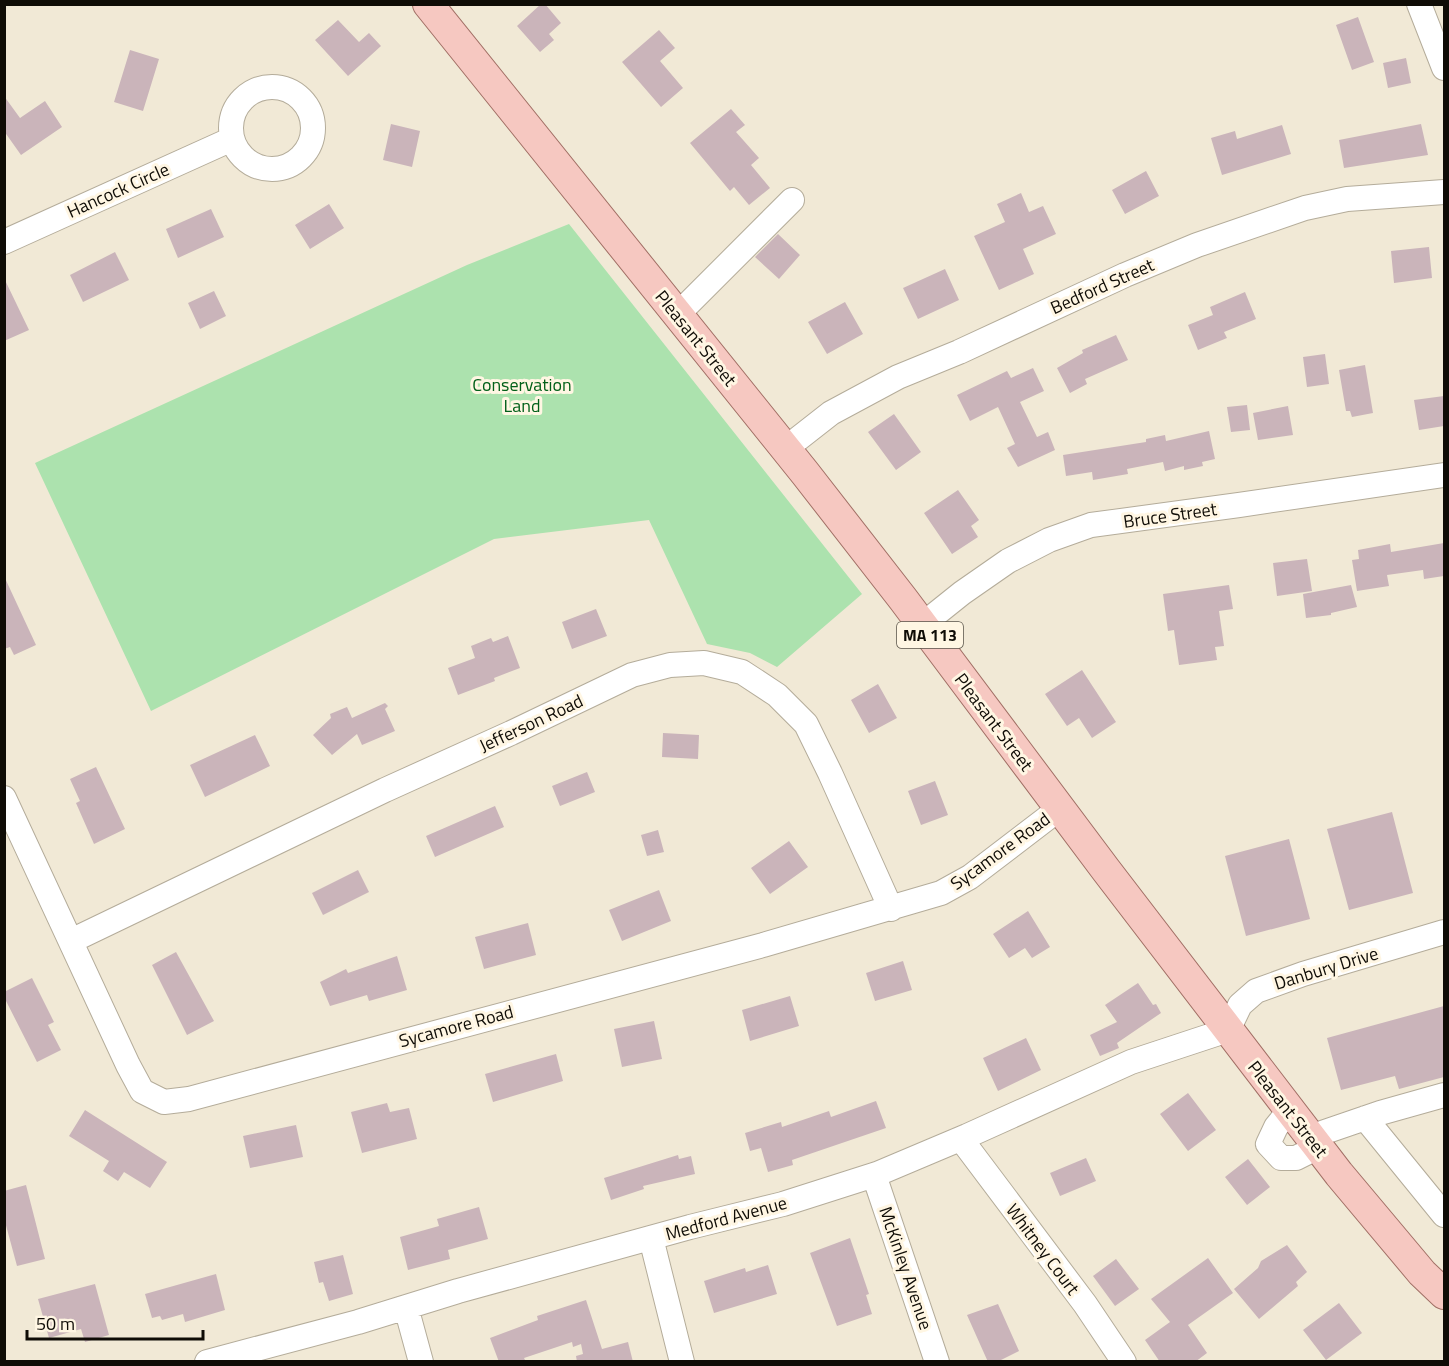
<svg xmlns="http://www.w3.org/2000/svg" width="1449" height="1366" viewBox="0 0 1449 1366" font-family="'Titillium Web',sans-serif">
<rect width="100%" height="100%" fill="#f1e9d6"/>
<path fill="#ace2ae" d="M 569,224 L 862,594 L 777,667 L 750,653 L 707,644 L 649,520 L 494,539 L 151,711 L 35,463 L 467,265 Z"/>
<path fill="#cab4ba" d="M 541,4 L 545,4 L 561,23 L 549,34 L 554,40 L 540,52 L 517,26 Z
M 1358,17 L 1374,62 L 1352,70 L 1336,25 Z
M 338,20 L 359,42 L 369,33 L 381,46 L 348,76 L 315,40 Z
M 659,30 L 675,48 L 660,61 L 683,88 L 661,107 L 622,62 Z
M 130,50 L 159,59 L 143,111 L 114,102 Z
M 1406,58 L 1411,83 L 1388,88 L 1383,63 Z
M 4,96 L 20,118 L 45,101 L 62,127 L 21,155 L 4,131 Z
M 731,109 L 745,125 L 736,132 L 759,158 L 751,165 L 770,188 L 749,205 L 734,187 L 730,191 L 690,143 Z
M 391,124 L 420,131 L 412,167 L 383,160 Z
M 1421,124 L 1428,155 L 1344,168 L 1339,140 Z
M 1282,125 L 1291,154 L 1222,175 L 1211,138 L 1235,131 L 1237,139 Z
M 1146,171 L 1159,196 L 1125,214 L 1112,190 Z
M 1021,193 L 1029,212 L 1043,206 L 1056,234 L 1023,249 L 1034,274 L 999,290 L 974,236 L 1005,222 L 997,204 Z
M 329,204 L 344,228 L 310,249 L 295,225 Z
M 211,209 L 224,237 L 178,258 L 166,229 Z
M 778,234 L 800,255 L 779,279 L 755,257 Z
M 1429,247 L 1432,278 L 1394,283 L 1391,251 Z
M 115,252 L 129,280 L 83,302 L 70,275 Z
M 945,269 L 959,300 L 918,319 L 903,288 Z
M 4,278 L 29,330 L 4,341 Z
M 214,291 L 226,316 L 200,329 L 188,303 Z
M 1245,292 L 1256,319 L 1224,332 L 1227,338 L 1198,350 L 1188,325 L 1213,315 L 1210,307 Z
M 845,302 L 863,334 L 827,354 L 808,322 Z
M 1116,335 L 1128,360 L 1085,379 L 1087,384 L 1070,393 L 1057,368 L 1083,353 L 1082,350 Z
M 1325,354 L 1329,384 L 1307,387 L 1303,357 Z
M 1365,365 L 1373,413 L 1352,417 L 1350,411 L 1346,411 L 1339,370 Z
M 1033,368 L 1044,391 L 1020,402 L 1037,437 L 1048,432 L 1055,450 L 1018,467 L 1007,448 L 1015,444 L 998,407 L 970,421 L 957,395 L 1007,371 L 1011,378 Z
M 1444,396 L 1444,426 L 1419,430 L 1414,400 Z
M 1247,405 L 1250,430 L 1231,432 L 1227,407 Z
M 1288,406 L 1293,435 L 1258,440 L 1253,413 Z
M 894,414 L 921,452 L 896,470 L 868,432 Z
M 1209,431 L 1215,459 L 1202,462 L 1203,466 L 1184,470 L 1184,466 L 1165,471 L 1163,462 L 1127,469 L 1128,474 L 1093,480 L 1092,472 L 1066,476 L 1063,455 L 1146,442 L 1146,439 L 1165,435 L 1166,441 Z
M 958,490 L 979,520 L 971,526 L 978,537 L 952,554 L 924,513 Z
M 1444,543 L 1444,576 L 1424,579 L 1423,570 L 1387,575 L 1389,586 L 1357,591 L 1352,560 L 1359,559 L 1358,550 L 1390,544 L 1391,552 Z
M 1307,559 L 1312,591 L 1277,596 L 1273,563 Z
M 4,576 L 36,645 L 14,655 L 10,647 L 4,649 Z
M 1229,585 L 1233,609 L 1219,611 L 1224,646 L 1215,647 L 1217,660 L 1179,665 L 1174,630 L 1168,631 L 1163,594 Z
M 1351,585 L 1357,607 L 1331,613 L 1331,615 L 1306,618 L 1303,594 Z
M 596,609 L 607,636 L 572,649 L 562,622 Z
M 508,636 L 520,668 L 494,678 L 495,681 L 458,695 L 448,668 L 475,658 L 471,646 L 491,638 L 493,642 Z
M 1082,670 L 1116,722 L 1092,738 L 1079,718 L 1067,726 L 1045,694 Z
M 878,684 L 897,718 L 869,733 L 851,700 Z
M 385,703 L 388,706 L 385,709 L 395,731 L 362,745 L 357,734 L 332,755 L 313,735 L 331,718 L 330,714 L 347,707 L 352,718 Z
M 663,733 L 699,735 L 698,759 L 662,757 Z
M 255,735 L 270,766 L 205,797 L 190,765 Z
M 96,767 L 125,829 L 94,844 L 76,803 L 80,801 L 70,779 Z
M 587,772 L 595,792 L 560,806 L 552,786 Z
M 935,781 L 948,815 L 921,825 L 908,791 Z
M 495,806 L 504,827 L 435,857 L 426,836 Z
M 1392,812 L 1413,893 L 1349,910 L 1327,829 Z
M 658,830 L 664,852 L 647,856 L 641,835 Z
M 1289,839 L 1310,919 L 1246,936 L 1225,856 Z
M 789,841 L 808,867 L 770,894 L 751,868 Z
M 358,870 L 369,892 L 323,915 L 312,893 Z
M 659,890 L 671,921 L 622,941 L 609,910 Z
M 1028,911 L 1050,947 L 1032,958 L 1025,948 L 1009,958 L 993,934 Z
M 528,923 L 536,955 L 484,969 L 475,937 Z
M 176,952 L 214,1021 L 187,1035 L 152,965 Z
M 397,956 L 407,990 L 369,1001 L 367,995 L 330,1006 L 320,982 L 346,969 L 348,973 Z
M 903,961 L 912,990 L 875,1001 L 866,973 Z
M 32,978 L 54,1022 L 48,1025 L 61,1050 L 37,1062 L 4,997 L 4,992 Z
M 1138,983 L 1153,1005 L 1156,1004 L 1161,1013 L 1117,1043 L 1119,1048 L 1100,1056 L 1090,1035 L 1117,1022 L 1105,1005 Z
M 790,996 L 799,1026 L 750,1041 L 742,1010 Z
M 1444,1006 L 1444,1077 L 1399,1089 L 1395,1076 L 1341,1090 L 1327,1038 Z
M 654,1021 L 662,1059 L 622,1067 L 614,1029 Z
M 1026,1038 L 1041,1070 L 998,1091 L 983,1058 Z
M 556,1054 L 563,1081 L 493,1102 L 485,1074 Z
M 1188,1093 L 1216,1130 L 1188,1151 L 1160,1114 Z
M 876,1101 L 886,1128 L 792,1160 L 793,1165 L 768,1172 L 761,1148 L 750,1151 L 745,1133 L 781,1122 L 782,1127 L 829,1111 L 831,1117 Z
M 387,1103 L 390,1112 L 409,1108 L 417,1139 L 362,1153 L 351,1112 Z
M 85,1110 L 167,1162 L 150,1188 L 124,1172 L 118,1181 L 103,1171 L 109,1161 L 69,1136 Z
M 296,1125 L 303,1157 L 250,1168 L 243,1136 Z
M 678,1155 L 679,1159 L 691,1156 L 695,1174 L 643,1186 L 644,1189 L 611,1200 L 604,1178 Z
M 1086,1158 L 1096,1181 L 1060,1196 L 1050,1173 Z
M 1248,1159 L 1270,1187 L 1247,1205 L 1225,1177 Z
M 26,1185 L 45,1259 L 17,1266 L 4,1218 L 4,1191 Z
M 479,1207 L 488,1239 L 448,1250 L 450,1259 L 408,1270 L 400,1237 L 439,1226 L 437,1219 Z
M 850,1238 L 869,1294 L 866,1295 L 872,1314 L 837,1326 L 810,1253 Z
M 1287,1245 L 1307,1272 L 1296,1282 L 1298,1286 L 1259,1319 L 1234,1289 L 1258,1268 L 1261,1261 Z
M 343,1255 L 353,1294 L 329,1301 L 323,1282 L 319,1283 L 314,1262 Z
M 1208,1258 L 1233,1293 L 1188,1325 L 1207,1353 L 1195,1362 L 1160,1362 L 1145,1340 L 1170,1322 L 1151,1299 Z
M 1116,1259 L 1139,1289 L 1115,1306 L 1093,1276 Z
M 768,1265 L 777,1294 L 714,1313 L 704,1281 L 745,1268 L 746,1272 Z
M 216,1274 L 225,1310 L 185,1322 L 183,1314 L 162,1320 L 160,1316 L 152,1318 L 145,1294 Z
M 95,1284 L 109,1335 L 85,1342 L 81,1329 L 49,1338 L 38,1299 Z
M 586,1300 L 602,1349 L 628,1342 L 633,1362 L 577,1362 L 576,1356 L 583,1354 L 581,1344 L 573,1347 L 572,1342 L 524,1358 L 526,1362 L 499,1362 L 490,1338 L 538,1320 L 537,1316 Z
M 1339,1303 L 1362,1333 L 1326,1360 L 1303,1330 Z
M 998,1304 L 1019,1351 L 997,1362 L 988,1362 L 967,1315 Z"/>
<g fill="none" stroke-linecap="round" stroke-linejoin="round">
<defs>
<path id="minor" d="M 1419,4 L 1444,68
M231 128a41 41 0 1 1 82 0a41 41 0 1 1-82 0Z
M 4,242 L 232,139
M 677,315 L 792,200
M 785,449 L 831,413 L 898,377 L 959,352 L 1125,275 L 1197,245 L 1305,208 L 1347,199 L 1444,192
M 922,625 L 962,593 L 1008,561 L 1049,540 L 1091,525 L 1239,505 L 1444,475
M 4,798 L 128,1065 L 142,1091 L 164,1102 L 189,1099 L 763,945 L 941,893 L 970,877 L 1059,809
M 71,941 L 385,790 L 511,733 L 632,675 L 670,665 L 704,663 L 742,672 L 777,695 L 806,724 L 830,773 L 891,909
M 1289,1111 L 1276,1127 L 1268,1144 L 1281,1158 L 1296,1158 L 1318,1147
M 1365,1118 L 1444,1215
M 1310,1137 L 1380,1113 L 1444,1095
M 961,1139 L 1085,1304 L 1124,1362
M 874,1175 L 937,1362
M 651,1238 L 682,1362
M 406,1307 L 421,1362
M 207,1362 L 358,1322 L 458,1291 L 690,1227 L 783,1204 L 877,1174 L 967,1136 L 1131,1062 L 1228,1030 L 1240,1005 L 1256,991 L 1303,974 L 1444,932"/>
<path id="major" d="M 428,4 L 805,473 L 903,599 L 1106,870 L 1339,1174 L 1422,1273 L 1444,1294"/>
</defs>
<use href="#minor" stroke="#b4ac9a" stroke-width="26"/>
<use href="#major" stroke="#a16f65" stroke-width="32"/>
<use href="#minor" stroke="#fff" stroke-width="24"/>
<use href="#major" stroke="#f6c8c1" stroke-width="30"/>
</g>
<g text-anchor="middle" dominant-baseline="central" stroke-width="6" stroke-linejoin="round" paint-order="stroke">
<rect fill="#fff6e3" stroke="#575248" stroke-width="1.5" x="897" y="622" width="66" height="26" rx="4.5"/>
<g font-size="16" font-weight="bold" fill="#0f0c06">
<text x="930" y="635">MA 113</text>
</g>
<g font-size="18" fill="#0f0c06" stroke="#fff6e3">
<text transform="translate(118 190) rotate(-24)">Hancock Circle</text>
<text transform="translate(1102 286) rotate(-24)">Bedford Street</text>
<text transform="translate(696 338) rotate(51)">Pleasant Street</text>
<text transform="translate(1170 515) rotate(-8)">Bruce Street</text>
<text transform="translate(994 722) rotate(53)">Pleasant Street</text>
<text transform="translate(531 723) rotate(-25)">Jefferson Road</text>
<text transform="translate(1000 851) rotate(-36)">Sycamore Road</text>
<text transform="translate(1326 968) rotate(-17)">Danbury Drive</text>
<text transform="translate(456 1026) rotate(-15)">Sycamore Road</text>
<text transform="translate(1288 1109) rotate(52)">Pleasant Street</text>
<text transform="translate(726 1218) rotate(-15)">Medford Avenue</text>
<text transform="translate(1043 1249) rotate(53)">Whitney Court</text>
<text transform="translate(906 1268) rotate(71)">McKinley Avenue</text>
</g>
<g font-size="18" fill="#015f18" stroke="#fff6e3">
<text x="522" y="384">Conservation<tspan x="522" dy="21">Land</tspan></text>
</g>
</g>
<rect width="1449" height="1366" fill="none" stroke="#0f0c06" stroke-width="12"/>
<path d="M27 1330v9h176v-9" fill="none" stroke="#0f0c06" stroke-width="3"/>
<text x="36" y="1330" font-size="18" fill="#0f0c06" stroke="#fff6e3" stroke-width="4.5" paint-order="stroke">50 m</text>
</svg>
